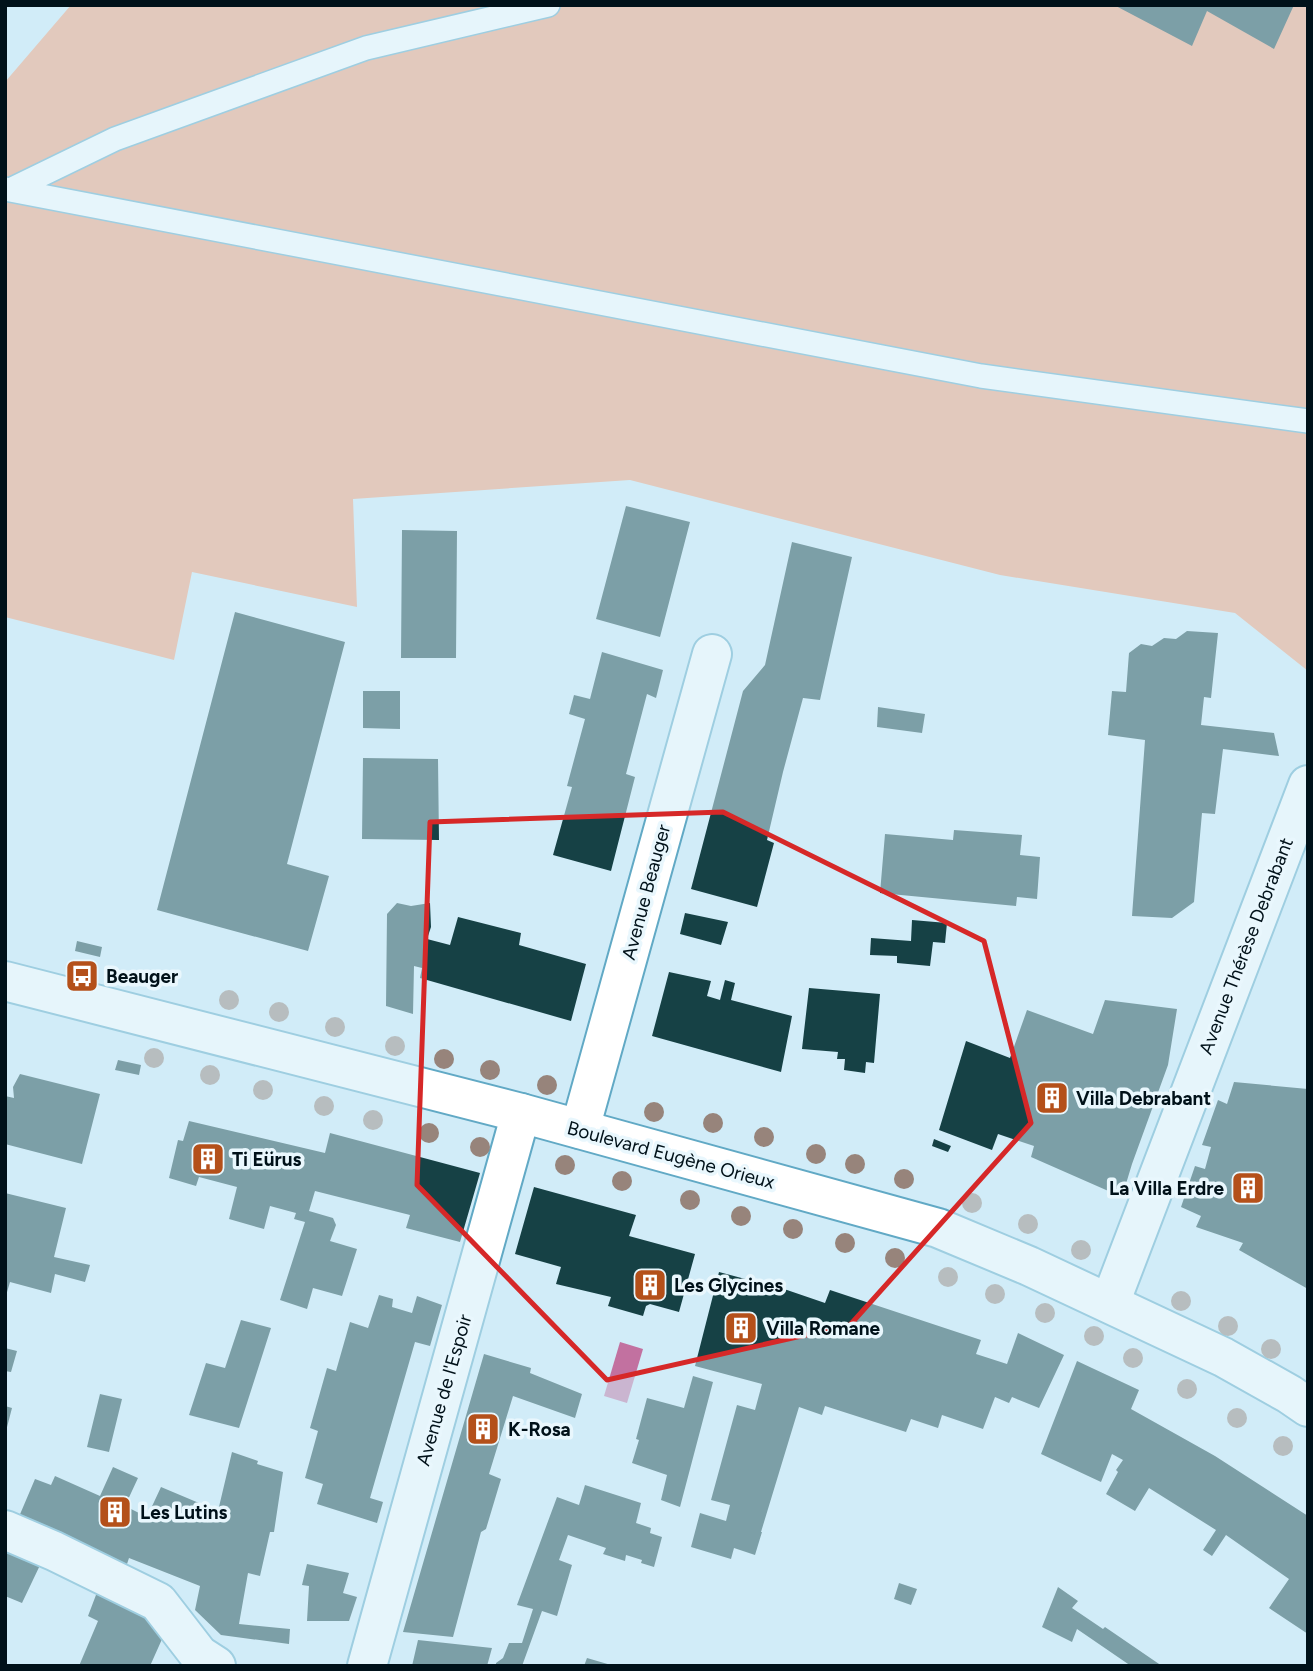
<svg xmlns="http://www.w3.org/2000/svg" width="1313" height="1671" viewBox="0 0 1313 1671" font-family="Figtree,sans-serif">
<rect width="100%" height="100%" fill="#d1ecf8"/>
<path fill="#f59e77" d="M 71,5 L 1308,5 L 1308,671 L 1235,613 L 1000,575 L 630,480 L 353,499 L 357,607 L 192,572 L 174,660 L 5,617 L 5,82 Z"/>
<path fill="#c271a0" d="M 620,1342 L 643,1349 L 627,1403 L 604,1396 Z"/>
<path fill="#164145" d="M 1114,5 L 1294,5 L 1274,49 L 1207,11 L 1192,46 Z
M 626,506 L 690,522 L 660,637 L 596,619 Z
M 402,530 L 457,531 L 456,658 L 401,658 Z
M 792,542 L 852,557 L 820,700 L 803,698 L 783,772 L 767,840 L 774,843 L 757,907 L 691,889 L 743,691 L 765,665 Z
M 235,612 L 345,642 L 287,864 L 329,876 L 308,951 L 157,910 Z
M 1187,631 L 1218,633 L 1211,698 L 1204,697 L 1201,725 L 1274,733 L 1279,756 L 1223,749 L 1215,814 L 1202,813 L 1194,902 L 1172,918 L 1132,916 L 1145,740 L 1108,735 L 1112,691 L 1126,692 L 1129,653 L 1141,644 L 1152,646 L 1164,638 L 1176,639 Z
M 602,652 L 663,670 L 656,698 L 647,694 L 626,774 L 635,777 L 611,871 L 553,855 L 572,787 L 567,786 L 585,719 L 569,714 L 574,695 L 590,699 Z
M 363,691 L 400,691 L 400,729 L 363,728 Z
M 878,707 L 925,714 L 922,733 L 877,727 Z
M 363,758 L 438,759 L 439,840 L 362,839 Z
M 954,830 L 1022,835 L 1020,855 L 1040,857 L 1037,899 L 1017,897 L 1016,906 L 880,893 L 885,834 L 953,840 Z
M 397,903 L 411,906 L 430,903 L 431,927 L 427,939 L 450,945 L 458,917 L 521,933 L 519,945 L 586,964 L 571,1021 L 420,978 L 422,968 L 414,966 L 413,1014 L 386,1006 L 387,914 Z
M 685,913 L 728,922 L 721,945 L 680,934 Z
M 912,920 L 947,923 L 945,943 L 933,942 L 930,966 L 897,963 L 897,956 L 870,955 L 871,938 L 911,941 Z
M 77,941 L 102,947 L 100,957 L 75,951 Z
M 669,972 L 711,981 L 707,996 L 720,1000 L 725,980 L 735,983 L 731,1000 L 792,1016 L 781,1072 L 652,1036 Z
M 809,988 L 880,994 L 874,1063 L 866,1062 L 865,1073 L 844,1070 L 845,1059 L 837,1059 L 838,1052 L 802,1049 Z
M 1105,1000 L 1177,1009 L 1168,1065 L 1132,1164 L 1122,1197 L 1031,1157 L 1034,1146 L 998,1134 L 992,1150 L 939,1130 L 966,1041 L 1010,1058 L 1027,1010 L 1093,1034 Z
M 118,1060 L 141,1065 L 139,1075 L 115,1070 Z
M 20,1074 L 100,1094 L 82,1164 L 5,1144 L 5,1096 L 14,1098 L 13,1087 Z
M 1234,1082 L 1308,1089 L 1308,1289 L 1239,1250 L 1243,1243 L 1196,1227 L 1201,1216 L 1181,1207 L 1195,1166 L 1205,1169 L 1211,1147 L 1202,1145 L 1218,1100 L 1227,1104 Z
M 189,1121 L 325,1153 L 330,1133 L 480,1173 L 460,1242 L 406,1228 L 410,1215 L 315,1191 L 309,1211 L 333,1218 L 336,1225 L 330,1241 L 357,1249 L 342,1296 L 313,1288 L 307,1309 L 280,1300 L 305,1222 L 294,1219 L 296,1213 L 270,1206 L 264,1229 L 229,1219 L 237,1187 L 199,1177 L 196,1186 L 169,1178 L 178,1140 L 183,1141 Z
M 934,1139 L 951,1146 L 948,1152 L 932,1146 Z
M 534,1187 L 636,1215 L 629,1236 L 695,1254 L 679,1312 L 650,1304 L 646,1306 L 643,1316 L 608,1306 L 611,1297 L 556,1284 L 561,1267 L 515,1254 Z
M 5,1193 L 66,1208 L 54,1257 L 90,1265 L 85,1282 L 55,1274 L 51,1293 L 10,1282 L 5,1299 Z
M 719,1272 L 787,1290 L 825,1303 L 830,1290 L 981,1340 L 976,1354 L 1007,1364 L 1018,1333 L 1064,1355 L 1039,1408 L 1012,1397 L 1009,1403 L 995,1397 L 983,1429 L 942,1415 L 938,1428 L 911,1419 L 906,1432 L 825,1406 L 822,1415 L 799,1407 L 761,1532 L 762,1532 L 755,1555 L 734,1548 L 731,1559 L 691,1547 L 700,1513 L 726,1521 L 730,1505 L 711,1500 L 737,1405 L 755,1410 L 762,1384 L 695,1366 Z
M 379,1295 L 393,1299 L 392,1307 L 412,1313 L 417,1296 L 442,1305 L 430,1346 L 415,1342 L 370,1498 L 383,1502 L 377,1523 L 317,1504 L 323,1484 L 305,1478 L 318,1431 L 310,1428 L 327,1368 L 336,1371 L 350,1322 L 368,1328 Z
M 241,1320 L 271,1328 L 239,1428 L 189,1415 L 206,1363 L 225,1368 Z
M 5,1348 L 17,1351 L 11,1372 L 5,1371 Z
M 484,1354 L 531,1368 L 530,1373 L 582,1394 L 575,1418 L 513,1396 L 489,1474 L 501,1479 L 486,1529 L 481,1532 L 453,1637 L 403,1632 Z
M 1077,1361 L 1139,1390 L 1131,1409 L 1215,1456 L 1308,1516 L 1308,1634 L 1269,1608 L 1289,1579 L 1226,1535 L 1212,1556 L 1203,1550 L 1216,1530 L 1149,1488 L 1135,1511 L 1106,1494 L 1118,1472 L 1116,1470 L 1123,1460 L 1112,1454 L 1101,1482 L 1041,1454 Z
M 693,1376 L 713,1382 L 680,1507 L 661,1500 L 667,1475 L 632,1463 L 639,1440 L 636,1439 L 647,1398 L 684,1408 Z
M 100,1394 L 122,1399 L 109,1452 L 87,1447 Z
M 5,1406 L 12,1408 L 6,1431 L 5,1431 Z
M 232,1452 L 258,1461 L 257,1464 L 283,1472 L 274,1532 L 270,1532 L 260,1576 L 248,1573 L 239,1624 L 290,1629 L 289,1644 L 221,1635 L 195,1610 L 200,1586 L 129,1558 L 126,1567 L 18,1519 L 35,1479 L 51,1485 L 55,1476 L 100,1496 L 113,1467 L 138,1478 L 125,1506 L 147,1517 L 161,1487 L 218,1511 Z
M 585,1485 L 641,1503 L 636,1523 L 651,1528 L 650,1533 L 662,1537 L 654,1567 L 641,1563 L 642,1560 L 626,1555 L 625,1561 L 603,1554 L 606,1548 L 568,1535 L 559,1560 L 572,1565 L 557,1616 L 542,1611 L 522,1666 L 496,1666 L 496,1663 L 503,1658 L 509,1643 L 522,1643 L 533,1609 L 517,1605 L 557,1497 L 579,1505 Z
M 5,1546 L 42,1561 L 22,1603 L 5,1596 Z
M 307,1564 L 349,1573 L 343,1593 L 357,1597 L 349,1621 L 307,1621 L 309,1586 L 302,1585 Z
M 899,1583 L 917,1589 L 911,1605 L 894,1599 Z
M 99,1587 L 167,1628 L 150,1666 L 79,1666 L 98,1621 L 88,1616 Z
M 1058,1587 L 1078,1601 L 1072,1608 L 1103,1629 L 1105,1627 L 1162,1666 L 1131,1666 L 1077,1629 L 1072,1642 L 1042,1627 Z
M 418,1640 L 492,1648 L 487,1666 L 412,1666 Z
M 587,1658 L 611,1665 L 611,1666 L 584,1666 Z"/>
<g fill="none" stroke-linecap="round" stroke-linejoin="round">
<defs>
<path id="service" d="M 5,189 L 981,376 L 1308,421
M 10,190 L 115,139 L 366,48 L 548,5"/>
<path id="minor" d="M 580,1129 L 712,654
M 1110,1303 L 1308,785
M 5,1530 L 54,1551 L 158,1602 L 199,1655 L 216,1666
M 367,1666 L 521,1113"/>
<path id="primary" d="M 5,981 L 521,1113 L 938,1228 L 1029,1266 L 1223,1357 L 1289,1394 L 1308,1407"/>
</defs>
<use href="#service" stroke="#61a9c5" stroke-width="26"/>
<use href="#minor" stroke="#61a9c5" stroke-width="42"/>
<use href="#primary" stroke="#61a9c5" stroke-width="42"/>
<use href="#service" stroke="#fff" stroke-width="23"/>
<use href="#minor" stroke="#fff" stroke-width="38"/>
<use href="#primary" stroke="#fff" stroke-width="38"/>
</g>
<g fill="#97847b">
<circle cx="229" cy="1000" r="10"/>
<circle cx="279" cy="1012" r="10"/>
<circle cx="335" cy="1027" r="10"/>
<circle cx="395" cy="1046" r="10"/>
<circle cx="154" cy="1058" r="10"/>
<circle cx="444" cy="1059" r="10"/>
<circle cx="490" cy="1070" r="10"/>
<circle cx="210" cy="1075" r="10"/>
<circle cx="547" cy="1085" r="10"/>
<circle cx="263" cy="1090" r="10"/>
<circle cx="324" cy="1106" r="10"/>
<circle cx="654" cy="1112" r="10"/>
<circle cx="373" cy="1120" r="10"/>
<circle cx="713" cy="1123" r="10"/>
<circle cx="429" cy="1133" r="10"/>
<circle cx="764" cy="1137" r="10"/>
<circle cx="480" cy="1147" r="10"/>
<circle cx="816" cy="1154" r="10"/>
<circle cx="855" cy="1164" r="10"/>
<circle cx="565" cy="1165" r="10"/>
<circle cx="904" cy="1179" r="10"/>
<circle cx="622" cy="1181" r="10"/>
<circle cx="690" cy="1200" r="10"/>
<circle cx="972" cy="1203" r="10"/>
<circle cx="741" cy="1216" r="10"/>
<circle cx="1028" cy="1224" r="10"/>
<circle cx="793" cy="1229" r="10"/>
<circle cx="845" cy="1243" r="10"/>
<circle cx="1081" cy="1250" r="10"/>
<circle cx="895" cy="1258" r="10"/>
<circle cx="948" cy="1277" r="10"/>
<circle cx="995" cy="1294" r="10"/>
<circle cx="1181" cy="1301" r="10"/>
<circle cx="1045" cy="1313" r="10"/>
<circle cx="1228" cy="1326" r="10"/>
<circle cx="1094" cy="1336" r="10"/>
<circle cx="1271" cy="1349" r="10"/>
<circle cx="1133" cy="1358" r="10"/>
<circle cx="1187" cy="1389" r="10"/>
<circle cx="1237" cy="1418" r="10"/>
<circle cx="1283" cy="1446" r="10"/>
</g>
<path d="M0 0H1313V1671H0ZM 723,812 L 984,941 L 1031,1123 L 850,1325 L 607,1380 L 417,1185 L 430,822 Z" fill="#d1ecf8" fill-opacity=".55" fill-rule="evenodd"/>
<path fill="none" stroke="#d62828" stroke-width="5" stroke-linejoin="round" d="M 723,812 L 984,941 L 1031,1123 L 850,1325 L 607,1380 L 417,1185 L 430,822 Z"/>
<defs>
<symbol id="bus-square" viewBox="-11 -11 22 22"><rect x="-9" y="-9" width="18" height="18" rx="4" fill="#b4501a" stroke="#e9f7fd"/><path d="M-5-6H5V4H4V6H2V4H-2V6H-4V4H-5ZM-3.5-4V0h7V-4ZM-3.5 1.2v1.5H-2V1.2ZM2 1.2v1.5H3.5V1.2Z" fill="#fff"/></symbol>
<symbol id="building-square" viewBox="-11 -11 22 22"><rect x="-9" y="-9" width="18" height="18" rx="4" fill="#b4501a" stroke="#e9f7fd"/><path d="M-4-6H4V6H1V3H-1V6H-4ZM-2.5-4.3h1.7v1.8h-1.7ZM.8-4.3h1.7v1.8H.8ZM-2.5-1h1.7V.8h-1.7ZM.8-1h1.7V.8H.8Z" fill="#fff"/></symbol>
</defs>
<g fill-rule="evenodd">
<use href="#bus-square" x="63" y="957" width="38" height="38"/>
<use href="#building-square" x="1033" y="1079" width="38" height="38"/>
<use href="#building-square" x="189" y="1140" width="38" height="38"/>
<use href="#building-square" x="1229" y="1169" width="38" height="38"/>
<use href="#building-square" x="631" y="1266" width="38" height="38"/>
<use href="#building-square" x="722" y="1309" width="38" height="38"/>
<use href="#building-square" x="464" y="1410" width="38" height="38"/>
<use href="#building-square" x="96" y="1493" width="38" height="38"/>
</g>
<g text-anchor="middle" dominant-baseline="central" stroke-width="7" stroke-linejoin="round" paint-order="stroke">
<g font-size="19" fill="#001119" stroke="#e9f7fd">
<text transform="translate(646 892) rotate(-75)">Avenue Beauger</text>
<text transform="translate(1246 946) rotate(-69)">Avenue Thérèse Debrabant</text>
<text transform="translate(671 1155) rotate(15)">Boulevard Eugène Orieux</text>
<text transform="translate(444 1390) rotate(-74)">Avenue de l'Espoir</text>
</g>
<g font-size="19" font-weight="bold" fill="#001119" stroke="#e9f7fd" text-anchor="start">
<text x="106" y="976">Beauger</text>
<text x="1076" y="1098">Villa Debrabant</text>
<text x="232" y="1159">Ti Eürus</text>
<text x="1224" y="1188" text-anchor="end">La Villa Erdre</text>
<text x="674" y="1285">Les Glycines</text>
<text x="766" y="1328">Villa Romane</text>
<text x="508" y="1429">K-Rosa</text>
<text x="140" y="1512">Les Lutins</text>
</g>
</g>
<rect width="1313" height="1671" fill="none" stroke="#001119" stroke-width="14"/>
</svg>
